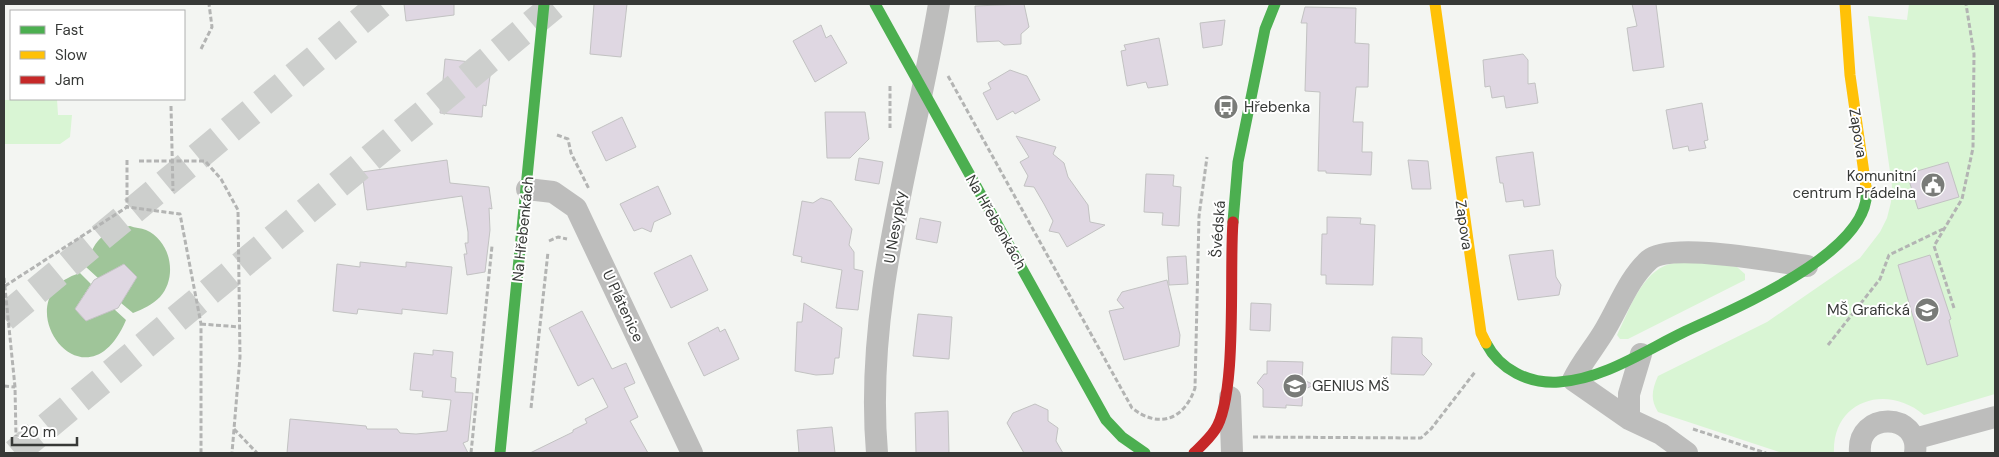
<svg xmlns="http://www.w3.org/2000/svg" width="1999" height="457" viewBox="0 0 1999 457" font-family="'DM Sans',sans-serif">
<rect width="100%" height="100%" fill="#f3f5f2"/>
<path fill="#d9f5d4" d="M 1909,4 L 1995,4 L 1995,394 L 1924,415 C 1886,383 1832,401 1834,453 L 1782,453 L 1658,412 C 1650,399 1652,390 1658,376 L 1767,322 L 1860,258 L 1880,232 L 1887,218 L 1891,202 L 1892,186 L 1868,16 L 1907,20 Z
M 57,99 L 58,115 L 72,115 L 70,137 L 60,144 L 4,144 L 4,100 Z
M 1694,261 L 1737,267 L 1745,274 L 1745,280 L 1628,339 L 1620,339 L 1617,335 C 1629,311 1641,272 1670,264 C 1678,262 1686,262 1694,261 Z"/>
<path fill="#9fc599" d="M 130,226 C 135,228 141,228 146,230 C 171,241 178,277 160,297 C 152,305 143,309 133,313 L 121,303 L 137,277 L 124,264 L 98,278 L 86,267 C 94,240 102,231 130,226 Z
M 80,273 L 91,284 L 75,309 L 86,321 L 114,309 L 126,320 C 85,417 0,297 80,273 Z"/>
<path fill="#dfd7e2" stroke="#c2c2c2" d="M 404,4 L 454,4 L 454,15 L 406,21 Z
M 594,4 L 627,4 L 621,57 L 590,54 Z
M 1024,4 L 1029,27 L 1021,34 L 1021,44 L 1004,45 L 999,41 L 977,42 L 975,6 Z
M 1632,4 L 1656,4 L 1664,67 L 1633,71 L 1627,28 L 1637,26 Z
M 1305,7 L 1356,8 L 1355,43 L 1369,44 L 1368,87 L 1356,87 L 1353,122 L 1363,122 L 1362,152 L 1372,152 L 1371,175 L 1326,173 L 1326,171 L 1318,171 L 1320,92 L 1305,91 L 1307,23 L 1301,23 Z
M 1225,20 L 1222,45 L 1203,48 L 1200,23 Z
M 821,25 L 826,38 L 831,35 L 847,63 L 815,82 L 793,41 Z
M 1159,38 L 1168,85 L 1148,88 L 1146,82 L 1127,86 L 1121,51 L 1126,50 L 1124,45 Z
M 1523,54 L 1528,60 L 1528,84 L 1535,83 L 1538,103 L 1506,108 L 1504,96 L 1492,98 L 1490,86 L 1485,87 L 1483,60 Z
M 445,59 L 487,64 L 486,76 L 490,76 L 486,106 L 483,105 L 482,117 L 440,113 Z
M 1010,70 L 1027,76 L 1040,100 L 1015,114 L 1013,111 L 997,120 L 983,93 L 991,89 L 988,83 Z
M 1702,103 L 1708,140 L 1704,141 L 1706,148 L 1689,151 L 1688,146 L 1673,149 L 1666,110 Z
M 825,112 L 865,112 L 869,139 L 850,158 L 827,158 Z
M 622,117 L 636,147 L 606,161 L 592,132 Z
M 1016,136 L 1056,147 L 1053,154 L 1064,163 L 1068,177 L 1088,205 L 1090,222 L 1105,225 L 1067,247 L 1059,233 L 1049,231 L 1053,221 L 1044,204 L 1034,187 L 1024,186 L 1028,176 L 1020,162 L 1029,157 Z
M 1533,152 L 1540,205 L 1524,207 L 1523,200 L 1506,202 L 1503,183 L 1500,183 L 1496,157 Z
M 859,158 L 883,162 L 879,184 L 855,180 Z
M 447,160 L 450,183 L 489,187 L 492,209 L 489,208 L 490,230 L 485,272 L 467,275 L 464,254 L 467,254 L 465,243 L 468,243 L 468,232 L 462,196 L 367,210 L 362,172 Z
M 1408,160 L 1428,161 L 1431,189 L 1412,189 Z
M 1948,162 L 1959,197 L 1918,209 L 1907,174 Z
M 1146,174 L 1174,175 L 1173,186 L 1181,187 L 1179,226 L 1162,225 L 1163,213 L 1144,212 Z
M 658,186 L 671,214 L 654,222 L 651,232 L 642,228 L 634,231 L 620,204 Z
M 821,198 L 831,201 L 852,229 L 849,245 L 854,252 L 854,269 L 863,271 L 858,310 L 836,308 L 842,270 L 801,262 L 802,257 L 793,255 L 802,201 L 813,203 Z
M 1327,217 L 1361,218 L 1360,224 L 1375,225 L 1373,285 L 1326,284 L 1326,275 L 1321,275 L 1322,234 L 1327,234 Z
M 920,218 L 941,222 L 937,243 L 916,239 Z
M 1553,250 L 1556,277 L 1561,285 L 1559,295 L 1518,300 L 1509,255 Z
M 691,255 L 708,290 L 671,308 L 654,273 Z
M 1930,255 L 1951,319 L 1949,320 L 1958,356 L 1927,365 L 1898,265 Z
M 1186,256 L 1188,284 L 1169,285 L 1167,257 Z
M 360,262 L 406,267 L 406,262 L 452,267 L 447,314 L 402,309 L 402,314 L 358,309 L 357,314 L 333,311 L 337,264 L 360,267 Z
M 124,264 L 137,277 L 118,308 L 86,321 L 75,309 L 94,280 Z
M 1167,280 L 1180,335 L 1179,346 L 1124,360 L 1109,311 L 1124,308 L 1117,300 L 1122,292 Z
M 804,303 L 842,328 L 839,358 L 835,358 L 833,374 L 816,375 L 795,371 L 797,322 L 802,322 Z
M 1251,303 L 1271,304 L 1270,331 L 1250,330 Z
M 582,311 L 612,369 L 626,363 L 635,383 L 624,388 L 638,417 L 630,421 L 648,453 L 530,453 L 573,432 L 573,430 L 587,423 L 585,419 L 608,407 L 593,378 L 578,386 L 549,328 Z
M 918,314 L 952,317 L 949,359 L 913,356 Z
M 718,327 L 720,332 L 725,329 L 739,359 L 704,376 L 688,343 Z
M 1392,337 L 1422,338 L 1422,354 L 1432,364 L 1424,375 L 1391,374 Z
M 433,350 L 453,352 L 451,377 L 456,378 L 455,392 L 473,393 L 468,441 L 463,443 L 468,453 L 287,453 L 290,419 L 366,426 L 367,429 L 397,429 L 400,433 L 416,434 L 447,431 L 451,400 L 422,397 L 423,391 L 410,390 L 414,353 L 433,355 Z
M 1267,361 L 1303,362 L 1302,379 L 1314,385 L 1303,390 L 1302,406 L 1286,405 L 1286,408 L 1263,407 L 1263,389 L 1257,383 L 1264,374 L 1267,374 Z
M 1035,404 L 1048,410 L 1048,421 L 1058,428 L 1056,441 L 1063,453 L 1024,453 L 1007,423 L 1013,413 Z
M 948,411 L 949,453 L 916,453 L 915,413 Z
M 832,427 L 835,453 L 799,453 L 797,430 Z"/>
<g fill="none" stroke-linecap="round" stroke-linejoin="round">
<path stroke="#cdcfcd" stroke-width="28" stroke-dasharray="28 14" stroke-linecap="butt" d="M 4,318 L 381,4
M 15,453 L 556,4"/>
<path stroke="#b3b4b3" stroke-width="3" stroke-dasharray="5 2.5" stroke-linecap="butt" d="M 201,49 L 212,27 L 209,4
M 948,76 L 1132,408 C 1159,429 1184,420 1195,388 L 1199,216 L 1207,157
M 890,86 L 890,128
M 171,106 L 173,191
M 557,135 L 568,139 L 571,153 L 589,189
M 127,160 L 127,207
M 139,161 L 205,161 L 221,179 L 238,210 L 240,357 L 232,453
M 549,241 L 558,237 L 567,239
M 4,278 L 15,387 L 16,436
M 5,286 L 127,207 L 180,214 L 201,324 L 201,453
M 1954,308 L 1934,246 L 1962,199 L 1973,148 L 1974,54 L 1966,4
M 201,324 L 240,327
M 1828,345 L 1880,279 L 1889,255 L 1943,229
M 4,386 L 15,387
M 531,408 L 548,252
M 234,429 L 257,453
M 1693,429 L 1766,453
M 1253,437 L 1421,438 L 1431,429 L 1475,372
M 471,453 L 492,246"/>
<path stroke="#bdbdbc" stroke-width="22" d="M 527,189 L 553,192 L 576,208 L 692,453
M 1230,397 L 1232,453
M 1629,419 L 1629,394 L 1641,354
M 1914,439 L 1995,417
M 877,453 C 864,300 914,153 939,4
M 1687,453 L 1661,434 L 1629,419 L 1573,380 C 1582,361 1596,346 1606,328 C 1619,306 1629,278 1649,260 C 1670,241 1776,262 1807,266
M 1860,453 C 1856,410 1921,412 1915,453"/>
<path stroke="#4caf50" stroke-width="11" d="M 875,4 L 1106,420 L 1122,437 L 1145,453
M 1233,222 L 1238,162 L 1265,29 L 1275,4
M 1486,343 C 1500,370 1529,384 1559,382 C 1603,379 1643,352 1682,333 C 1728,311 1876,252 1866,187
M 500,453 L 544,4"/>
<path stroke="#ffc107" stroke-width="11" d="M 1435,4 L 1481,333 L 1486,343
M 1845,4 L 1850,75 L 1866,187"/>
<path stroke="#c62828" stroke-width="11" d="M 1194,453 C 1201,446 1209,439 1215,430 C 1238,396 1229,269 1233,222"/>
</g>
<defs>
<symbol id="bus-disc" viewBox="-11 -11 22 22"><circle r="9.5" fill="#797b78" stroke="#fff"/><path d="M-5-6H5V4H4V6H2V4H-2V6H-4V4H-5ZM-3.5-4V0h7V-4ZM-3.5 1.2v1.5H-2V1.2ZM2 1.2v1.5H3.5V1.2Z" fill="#fff"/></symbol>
<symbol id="civic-disc" viewBox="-11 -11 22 22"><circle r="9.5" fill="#797b78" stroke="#fff"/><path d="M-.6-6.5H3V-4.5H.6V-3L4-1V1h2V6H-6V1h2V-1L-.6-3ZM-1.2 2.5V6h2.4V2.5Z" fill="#fff"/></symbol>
<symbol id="school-disc" viewBox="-11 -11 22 22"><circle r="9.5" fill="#797b78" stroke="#fff"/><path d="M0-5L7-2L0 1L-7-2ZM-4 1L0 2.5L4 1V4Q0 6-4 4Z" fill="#fff"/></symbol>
</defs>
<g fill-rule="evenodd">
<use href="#bus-disc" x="1212" y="93" width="28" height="28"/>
<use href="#civic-disc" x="1919" y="171" width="28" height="28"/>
<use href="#school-disc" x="1913" y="296" width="28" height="28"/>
<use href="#school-disc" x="1281" y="372" width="28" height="28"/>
</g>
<g text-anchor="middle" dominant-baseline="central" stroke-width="4" stroke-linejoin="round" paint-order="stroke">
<g font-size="15" fill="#373937" stroke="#fff" text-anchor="start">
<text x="1244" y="107">Hřebenka</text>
<text x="1916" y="176" text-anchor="end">Komunitní<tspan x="1916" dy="17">centrum Prádelna</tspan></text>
<text x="1910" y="310" text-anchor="end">MŠ Grafická</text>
<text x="1312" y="386">GENIUS MŠ</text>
</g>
<g font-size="15" fill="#373937" stroke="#fff">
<text transform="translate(1858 133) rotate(81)">Zapova</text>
<text transform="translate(996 222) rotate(60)">Na Hřebenkách</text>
<text transform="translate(1464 225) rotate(82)">Zapova</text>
<text transform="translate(895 227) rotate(-81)">U Nesypky</text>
<text transform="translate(523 229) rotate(-84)">Na Hřebenkách</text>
<text transform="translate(1218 229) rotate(-86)">Švédská</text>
<text transform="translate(623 306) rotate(65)">U Plátenice</text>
</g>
</g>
<rect width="1999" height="457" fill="none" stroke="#373937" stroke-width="10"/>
<rect x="10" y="10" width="175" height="90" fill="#ffffff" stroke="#afb0af"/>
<rect x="20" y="26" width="25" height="8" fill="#4caf50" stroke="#afb0af"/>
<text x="55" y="35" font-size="15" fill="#373937">Fast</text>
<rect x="20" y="51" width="25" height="8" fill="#ffc107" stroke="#afb0af"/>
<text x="55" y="60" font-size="15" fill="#373937">Slow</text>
<rect x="20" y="76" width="25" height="8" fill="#c62828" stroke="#afb0af"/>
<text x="55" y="85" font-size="15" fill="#373937">Jam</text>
<path d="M12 437v8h65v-8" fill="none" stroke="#373937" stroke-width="2.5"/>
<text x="20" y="437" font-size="15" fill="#373937" stroke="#ffffff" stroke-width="4" paint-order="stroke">20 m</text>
</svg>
